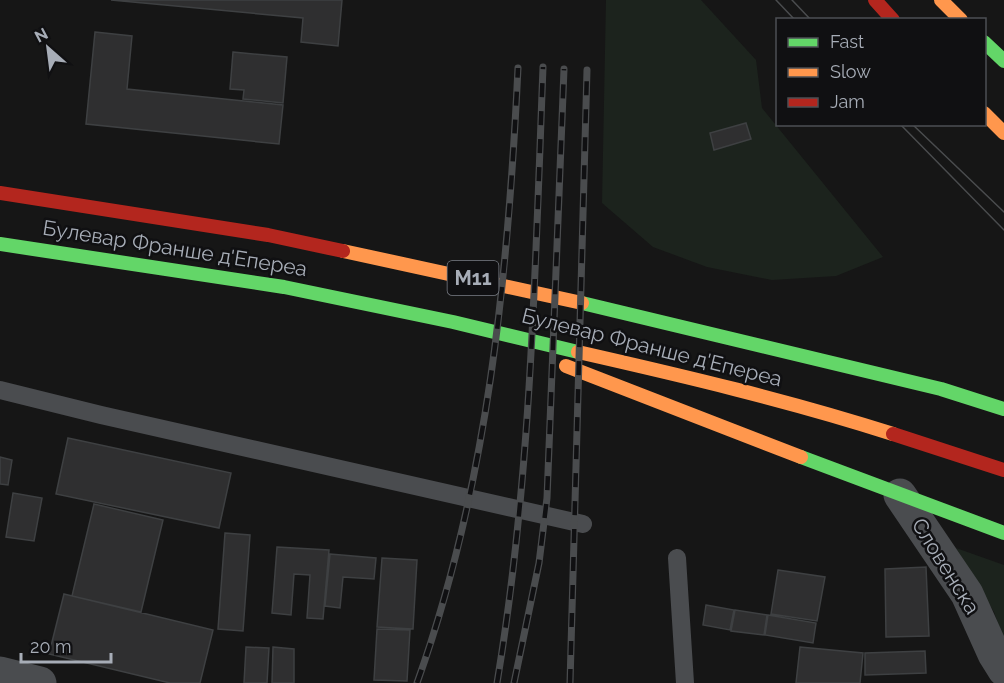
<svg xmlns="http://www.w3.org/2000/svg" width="1004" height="683" viewBox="0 0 1004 683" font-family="Raleway,sans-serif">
<rect width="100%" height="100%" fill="#161616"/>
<path fill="#1c231d" d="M 606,0 L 701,0 L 756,60 L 762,108 L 883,257 L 836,276 L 772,280 L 707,267 L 653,247 L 602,203 Z
M 956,548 L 1004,565 L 1004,641 L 994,612 Z"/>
<path fill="#2f2f30" stroke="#3e4042" stroke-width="1.5" d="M 111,0 L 342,0 L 338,46 L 301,42 L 303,18 Z
M 95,32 L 132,36 L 127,89 L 283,105 L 279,144 L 86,124 Z
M 233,52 L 287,57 L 283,103 L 243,99 L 244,90 L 230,89 Z
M 746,123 L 751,139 L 714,150 L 710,133 Z
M 68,438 L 231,473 L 219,528 L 56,494 Z
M 0,457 L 12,460 L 8,485 L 0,484 Z
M 13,493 L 42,498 L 34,541 L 6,537 Z
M 94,504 L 163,520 L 141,612 L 72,596 Z
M 225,533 L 250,535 L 243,631 L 218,629 Z
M 277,547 L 329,550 L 323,619 L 307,618 L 310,575 L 294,574 L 291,615 L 272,613 Z
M 330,554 L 376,558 L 374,579 L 343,577 L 340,608 L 325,606 Z
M 382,558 L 417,560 L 413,629 L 377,627 Z
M 926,567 L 929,636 L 886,637 L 885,569 Z
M 778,570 L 825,577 L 817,621 L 771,614 Z
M 64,594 L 213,630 L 200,683 L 170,683 L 49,654 Z
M 706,605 L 734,610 L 730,630 L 703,625 Z
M 735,610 L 767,615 L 764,635 L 731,631 Z
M 768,615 L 816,623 L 813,643 L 765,635 Z
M 377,629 L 410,630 L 407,681 L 374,680 Z
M 246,647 L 269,648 L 267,683 L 244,683 Z
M 273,647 L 294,649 L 294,683 L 272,683 Z
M 800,647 L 863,653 L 860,683 L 796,683 Z
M 925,651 L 926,673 L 865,675 L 865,653 Z"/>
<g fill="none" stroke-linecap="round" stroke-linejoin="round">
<path stroke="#4a4c4f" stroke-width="18" d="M 0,390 L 101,415 L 583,524
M 677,558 L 685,683"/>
<path stroke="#4a4c4f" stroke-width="33" d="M 900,495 L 967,594 L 994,654 L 1004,670
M 0,673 L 40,683"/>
<path stroke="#63d668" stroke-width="14" d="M 984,42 L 1004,61
M 0,244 L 284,287 L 453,322 L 578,352
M 582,303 L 941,389 L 1004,409
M 801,457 L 1004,533"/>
<path stroke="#ff974d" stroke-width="14" d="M 941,0 L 961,20
M 984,113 L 1004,133
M 343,251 L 582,303
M 578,352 C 684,376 790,401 893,434
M 566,366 L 801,457"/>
<path stroke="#b3261e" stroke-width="14" d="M 875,0 L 893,20
M 0,193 L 268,235 L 343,251
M 893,434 L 1004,470"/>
<path stroke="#4a4c4e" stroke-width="1.5" d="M 776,0 L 795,20
M 792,0 L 811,20
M 900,124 L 1004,230
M 912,124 L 1004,212"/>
<defs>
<path id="rail" d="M 417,683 C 488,485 508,276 518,68
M 497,683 C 531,480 535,273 543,67
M 514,683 L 539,563 L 547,498 L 564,69
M 570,683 L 587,70"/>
</defs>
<use href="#rail" stroke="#4a4c4e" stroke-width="7"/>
<use href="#rail" stroke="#101012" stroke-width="4.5" stroke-dasharray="14" stroke-linecap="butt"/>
</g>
<g text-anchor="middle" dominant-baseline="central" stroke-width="5" stroke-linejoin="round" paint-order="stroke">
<rect fill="#101012" stroke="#7a7e86" stroke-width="1.5" x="447.5" y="261" width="51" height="34" rx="4.5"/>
<g font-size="20" font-weight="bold" fill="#a7adb7">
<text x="473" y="278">M11</text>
</g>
<g font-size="21" fill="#a7adb7" stroke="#101012">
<text transform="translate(175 248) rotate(9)">Булевар Франше д'Епереа</text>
<text transform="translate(652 347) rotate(14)">Булевар Франше д'Епереа</text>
<text transform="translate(946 566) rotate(58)">Словенска</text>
</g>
</g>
<rect x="776" y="18" width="210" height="108" fill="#101012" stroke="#4c4f54" stroke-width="1.5"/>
<rect x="788" y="38" width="30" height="9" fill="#63d668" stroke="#4c4f54" stroke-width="1.5"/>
<text x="830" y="48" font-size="18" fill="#a7adb7">Fast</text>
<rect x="788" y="68" width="30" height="9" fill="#ff974d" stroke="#4c4f54" stroke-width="1.5"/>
<text x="830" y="78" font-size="18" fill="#a7adb7">Slow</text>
<rect x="788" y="98" width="30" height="9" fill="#b3261e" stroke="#4c4f54" stroke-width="1.5"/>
<text x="830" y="108" font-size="18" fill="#a7adb7">Jam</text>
<g transform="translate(48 48) rotate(332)" stroke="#101012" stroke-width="4.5" paint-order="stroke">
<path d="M0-4.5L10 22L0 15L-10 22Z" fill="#a7adb7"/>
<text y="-9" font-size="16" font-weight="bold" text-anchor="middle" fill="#a7adb7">N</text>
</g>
<path d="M21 653v9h90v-9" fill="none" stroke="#a7adb7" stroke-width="3"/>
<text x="30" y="653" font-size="18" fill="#a7adb7" stroke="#101012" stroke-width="4.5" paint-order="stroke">20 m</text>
</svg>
